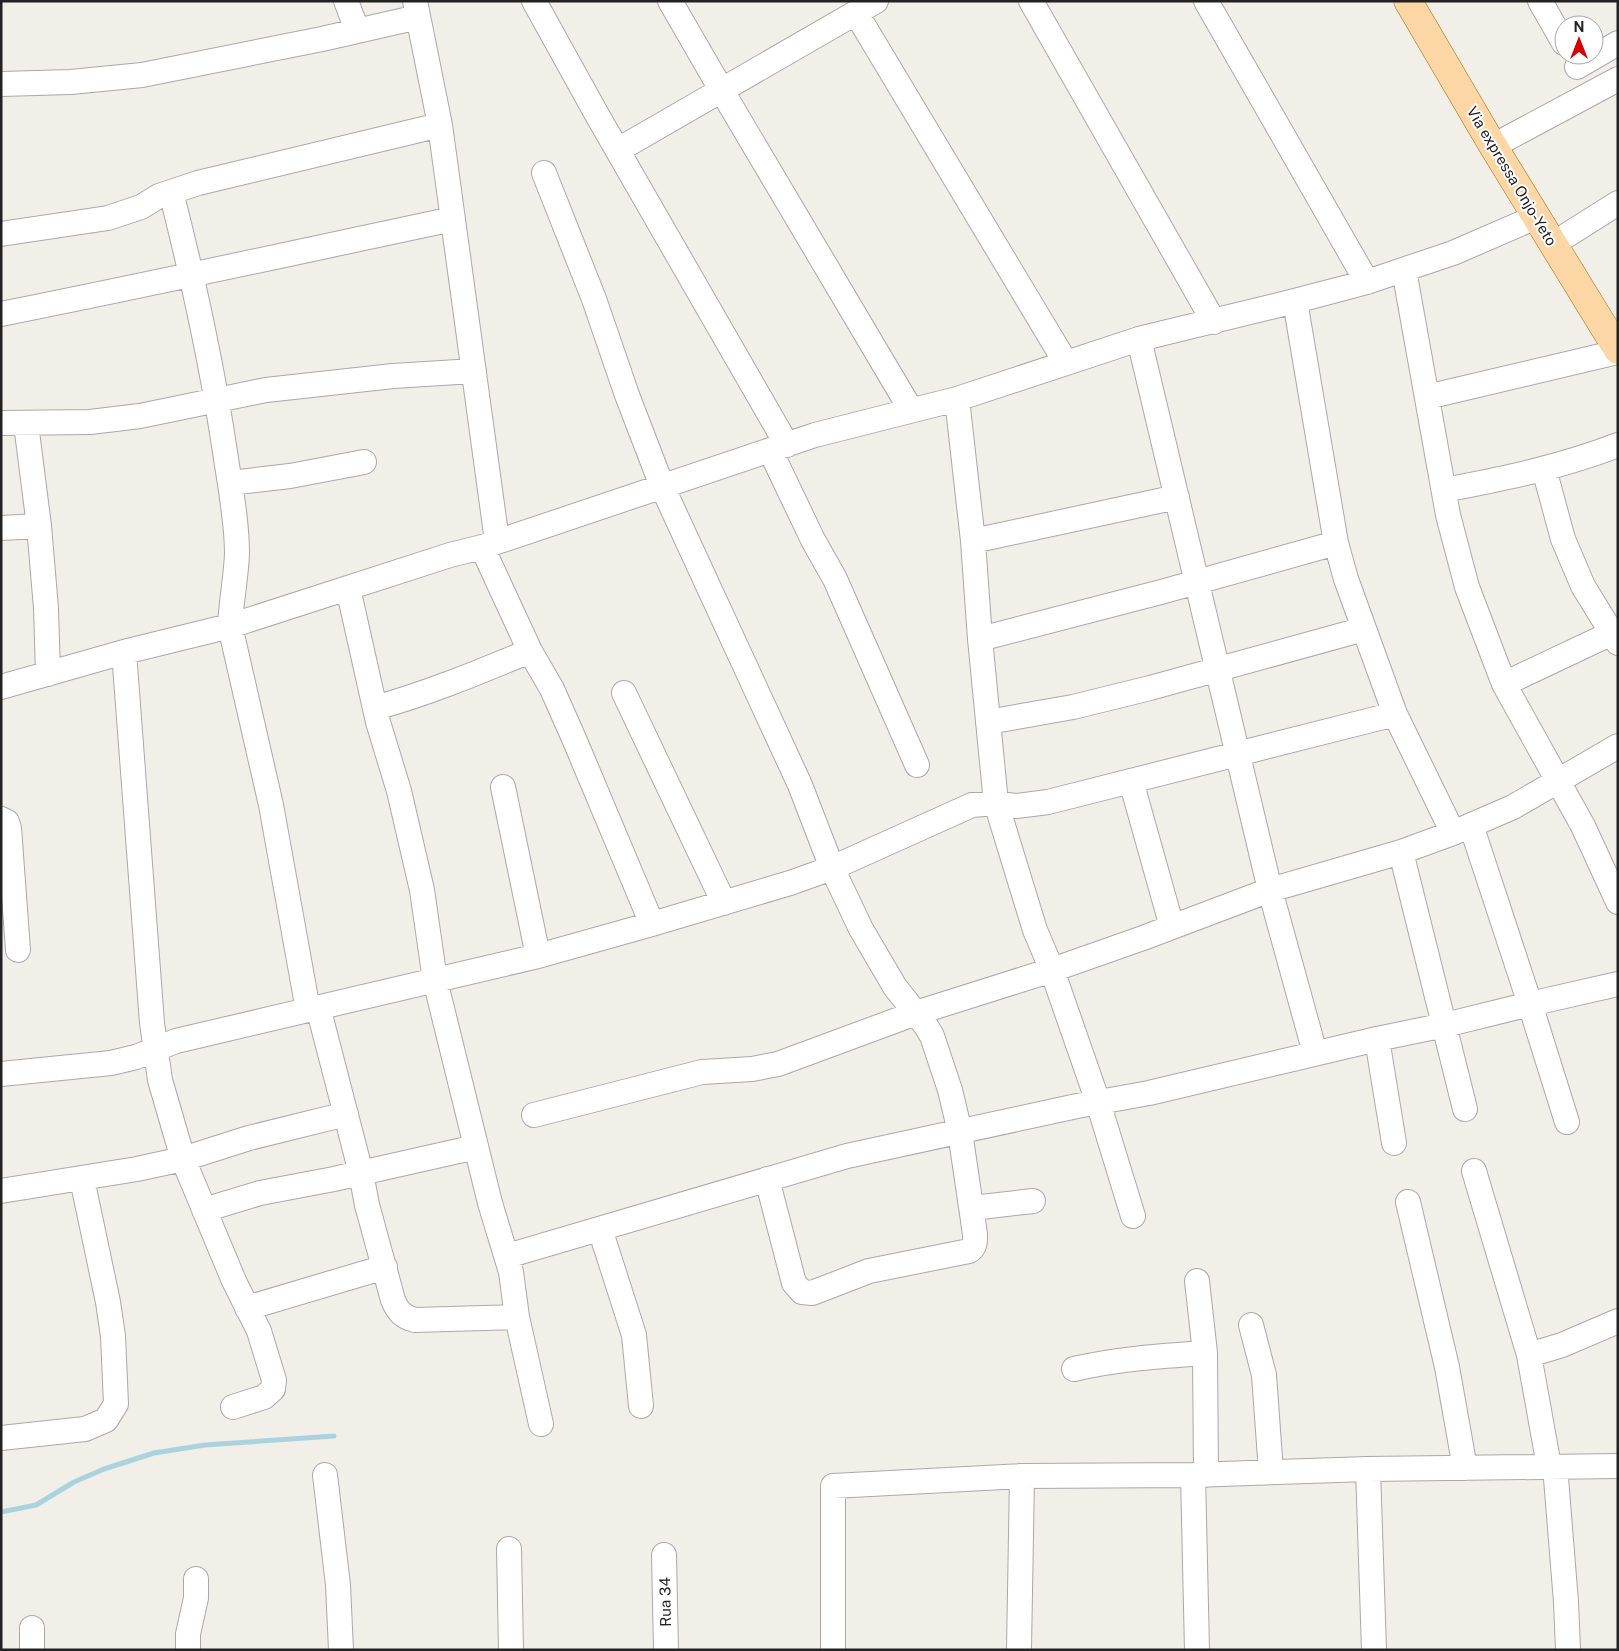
<svg xmlns="http://www.w3.org/2000/svg" width="1619" height="1651" viewBox="0 0 1619 1651" font-family="'Public Sans',sans-serif">
<rect width="100%" height="100%" fill="#f2efe9"/>
<g fill="none" stroke-linecap="round" stroke-linejoin="round">
<path stroke="#aad3df" stroke-width="5" d="M 1,1512 L 36,1505 L 74,1482 L 104,1469 L 154,1453 L 205,1445 L 334,1436"/>
<defs>
<path id="minor" d="M 346,1 L 357,30
M 415,1 L 440,125 L 497,541
M 534,1 L 596,113 L 787,445
M 670,1 L 722,91 L 911,410
M 1031,1 L 1214,322
M 1206,1 L 1367,282
M 1540,1 L 1564,43
M 856,13 L 1066,363
M 1577,67 L 1618,43
M 1,84 L 71,82 L 142,75 L 322,39 L 418,17
M 1493,146 L 1618,79
M 618,150 L 876,1
M 544,173 L 594,299 L 627,395 L 662,486 L 800,785 L 832,868 L 861,929 L 895,987 L 926,1026 L 932,1036 L 950,1090 L 960,1132 L 975,1234 C 975,1240 976,1247 969,1251 L 869,1271 L 812,1293 L 802,1292 L 794,1283 L 767,1179
M 171,192 C 193,278 212,365 225,452 C 230,486 237,520 237,554 C 236,578 231,602 230,626 L 271,805 L 308,1010
M 1,234 L 108,218 L 141,207 L 159,196 L 198,183 L 440,125
M 1553,244 L 1618,203
M 1404,270 L 1448,515 L 1467,587 L 1504,684 L 1583,826 L 1618,902
M 1295,301 L 1336,543 L 1346,579 L 1395,714 L 1453,833
M 1,314 C 152,284 302,251 453,219
M 1139,339 L 1270,890 L 1315,1053
M 1427,397 L 1618,352
M 957,399 L 973,541 L 980,639 L 996,803 L 1035,930 L 1052,970 L 1098,1102 L 1133,1216
M 1,423 L 90,422 L 140,416 L 266,390 L 393,376 L 474,371
M 26,424 L 39,526 L 46,608 L 48,674
M 770,450 L 813,540 L 835,579 L 917,765
M 1544,469 L 1563,539 L 1583,586 L 1618,643
M 230,483 L 290,476 L 364,462
M 1444,490 C 1503,479 1561,467 1618,445
M 1,528 L 39,526
M 973,541 L 1177,497
M 482,547 L 530,651 L 552,689 L 575,741 L 652,924
M 348,588 L 378,722 L 399,791 L 422,890 L 435,980 L 490,1203 L 511,1272 L 517,1317 L 541,1424
M 980,639 L 1161,592 L 1336,543
M 124,652 L 152,1023 L 160,1080 L 183,1159 L 234,1281 L 259,1331 L 274,1380 L 273,1389 L 264,1397 L 233,1407
M 1504,684 L 1612,633
M 1,687 L 124,652 L 230,626 L 450,555 L 482,547 L 815,435 L 957,399 L 1139,339 L 1295,301 L 1367,282 L 1453,253 L 1536,217
M 624,693 L 724,903
M 375,708 C 429,693 479,672 530,651
M 988,722 L 1073,707 L 1150,688 L 1364,629
M 1131,781 L 1172,927
M 503,787 L 538,956
M 1,819 L 7,822 L 9,828 L 18,950
M 1471,825 L 1530,1004 L 1567,1122
M 1401,852 L 1465,1109
M 318,1007 L 361,1173 L 367,1205 L 393,1300 C 398,1312 403,1317 415,1320 L 517,1317
M 1377,1039 L 1394,1143
M 1,1074 L 111,1063 L 136,1057 L 176,1041 L 538,956 L 652,924 L 790,883 L 832,868 L 972,805 L 996,803 L 1016,806 L 1048,802 L 1395,714
M 534,1115 L 702,1072 L 752,1069 L 778,1064 L 916,1013 L 1052,970 L 1143,938 L 1270,890 L 1401,852 L 1453,833 L 1513,807 L 1618,746
M 1474,1171 L 1529,1355 L 1549,1466
M 1,1191 L 137,1169 L 183,1159 L 249,1138 L 346,1114
M 1408,1202 L 1447,1367 L 1465,1468
M 972,1208 L 1033,1201
M 204,1210 L 260,1193 L 334,1179 L 476,1147
M 600,1229 L 634,1335 L 641,1406
M 507,1256 L 847,1156 L 1077,1106 L 1149,1093 L 1377,1039 L 1445,1025 L 1530,1004 L 1618,984
M 1197,1281 L 1205,1353 L 1206,1475
M 247,1308 L 385,1267
M 1251,1325 L 1264,1375 L 1271,1472
M 1529,1355 L 1562,1345 L 1618,1321
M 1074,1369 C 1117,1359 1161,1356 1205,1353
M 1,1438 L 85,1429 L 106,1420 L 116,1404 L 113,1336 L 108,1302 L 82,1179
M 1555,1466 L 1566,1602 L 1568,1650
M 1368,1469 L 1374,1650
M 325,1475 L 338,1585 L 341,1650
M 1193,1475 L 1197,1650
M 509,1549 L 511,1650
M 664,1555 L 666,1650
M 32,1628 L 32,1650
M 188,1650 L 188,1634 L 196,1598 L 196,1579
M 833,1650 L 833,1486 L 1022,1476 L 1193,1475 L 1368,1469 L 1618,1466
M 1019,1650 L 1022,1476"/>
<path id="major" d="M 1408,1 L 1493,146 L 1618,350"/>
</defs>
<use href="#minor" stroke="#a9a9a9" stroke-width="26"/>
<use href="#major" stroke="#a06b00" stroke-width="29"/>
<use href="#minor" stroke="#fff" stroke-width="24"/>
<use href="#major" stroke="#fcd6a4" stroke-width="28"/>
</g>
<g text-anchor="middle" dominant-baseline="central" stroke-width="4" stroke-linejoin="round" paint-order="stroke">
<g font-size="15" fill="#222" stroke="#fff">
<text transform="translate(1512 176) rotate(59)">Via expressa Onjo-Yeto</text>
<text transform="translate(665 1602) rotate(-91)">Rua 34</text>
</g>
</g>
<rect width="1619" height="1651" fill="none" stroke="#222222" stroke-width="5"/>
<g transform="translate(1579 40)"><circle r="24" fill="#ffffff" stroke="#a7a7a7"/>
<path d="M0-4L9 19L0 12L-9 19Z" fill="#d40000"/>
<text y="-8" font-size="14" font-weight="bold" text-anchor="middle" fill="#222222">N</text>
</g>
</svg>
